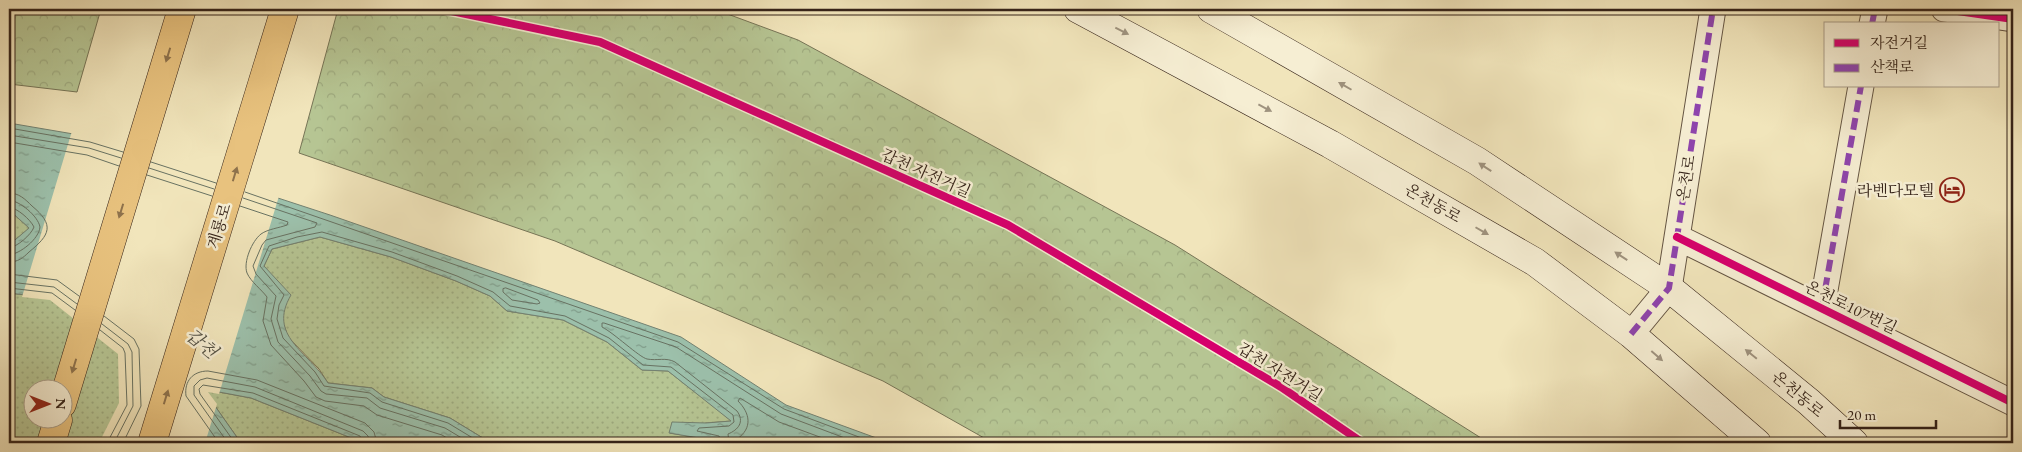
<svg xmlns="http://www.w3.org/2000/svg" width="2022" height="452" viewBox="0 0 2022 452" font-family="'EB Garamond','Noto Serif KR',serif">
<defs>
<pattern id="grass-dots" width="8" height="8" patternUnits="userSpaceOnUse" patternTransform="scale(1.25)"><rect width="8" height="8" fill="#b6c593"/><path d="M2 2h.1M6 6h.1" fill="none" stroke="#9da97e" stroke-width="1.8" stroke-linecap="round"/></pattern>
<pattern id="park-crowns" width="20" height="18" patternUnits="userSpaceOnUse" patternTransform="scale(1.25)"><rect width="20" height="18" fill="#b6c593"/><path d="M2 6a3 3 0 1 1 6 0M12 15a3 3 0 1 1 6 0" fill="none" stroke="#9da97e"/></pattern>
<pattern id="water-ripples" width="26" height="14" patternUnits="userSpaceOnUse" patternTransform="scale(1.25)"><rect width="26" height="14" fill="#9cc0ab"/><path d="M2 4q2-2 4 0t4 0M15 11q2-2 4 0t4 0" fill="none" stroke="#809c8a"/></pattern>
</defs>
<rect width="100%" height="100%" fill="#f1e5bb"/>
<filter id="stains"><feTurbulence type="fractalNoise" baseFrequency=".004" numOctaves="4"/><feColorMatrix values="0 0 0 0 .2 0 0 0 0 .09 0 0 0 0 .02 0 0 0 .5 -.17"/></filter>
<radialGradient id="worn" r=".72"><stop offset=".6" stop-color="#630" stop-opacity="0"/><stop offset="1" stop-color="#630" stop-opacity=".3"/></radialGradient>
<path fill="url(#grass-dots)" stroke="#767456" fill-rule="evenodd" d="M 9,210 L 30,228 L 9,245 Z
M 320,237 L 391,257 L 456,281 L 490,296 L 507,311 L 563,320 L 607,342 L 642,370 L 668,371 L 732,421 L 706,423 L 670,433 L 717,441 L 718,443 L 491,443 L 450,418 L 384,397 L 372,388 L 328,383 L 319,369 L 288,337 L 282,319 L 284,306 L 264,266 L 272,249 Z
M 9,293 L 50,298 L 120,352 L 122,404 L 102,443 L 9,443 ZM 32,390 L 62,390 L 62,420 L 32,420 Z
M 203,389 L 251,398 L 364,443 L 241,443 Z"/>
<path fill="url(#park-crowns)" stroke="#767456" d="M 9,9 L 101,9 L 77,92 L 9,84 Z
M 338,9 L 714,9 L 798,40 L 1175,245 L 1489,443 L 993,443 L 883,381 L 555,241 L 299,153 Z"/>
<path fill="url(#water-ripples)" stroke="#738171" d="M 9,123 L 91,137 L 330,215 L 681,337 L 786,405 L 890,443 L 718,443 L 717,441 L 669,433 L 672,422 L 706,423 L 731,421 L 668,371 L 642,370 L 607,342 L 563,320 L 507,311 L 490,296 L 456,281 L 391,257 L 320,237 L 272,249 L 264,266 L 291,295 C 267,336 308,351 328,383 L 372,388 L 384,397 L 450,418 L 491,443 L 364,443 L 251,398 L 203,389 L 241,443 L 102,443 L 122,404 L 120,352 L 51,298 L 9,293 L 9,245 L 29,228 L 9,210 Z"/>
<path fill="#f1e5bb" d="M 72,131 L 92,134 L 279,196 L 219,394 L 208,392 L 217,404 L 205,443 L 99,443 L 119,403 L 118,354 L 50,300 L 22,297 Z"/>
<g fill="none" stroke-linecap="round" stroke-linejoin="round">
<path stroke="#687262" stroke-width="1" d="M 9,128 L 90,142 L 123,152
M 9,135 L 89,148 L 121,158
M 9,142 L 87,155 L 119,166
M 151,162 L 216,183
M 149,168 L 214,189
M 147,175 L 212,196
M 245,192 L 678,342 L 784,409 L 875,443
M 9,193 C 19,193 25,199 32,206 C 55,225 50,235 29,252 C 23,258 18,262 9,262
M 243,198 L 317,223 L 315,227 L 266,240 L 262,245 L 253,266 L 256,274 L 276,296 L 271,319 L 278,342 L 310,376 L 321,391 L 326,394 L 367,398 L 380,408 L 445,428 L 470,443
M 9,200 C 20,201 38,216 40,227 C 39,239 20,254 9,255
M 240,206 L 288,222 L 287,225 C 279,228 268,229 261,234 C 252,241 243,262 247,273 C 251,282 261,289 267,297 L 263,321 L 271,345 L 304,381 L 316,397 L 325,401 L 364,406 L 377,415 L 442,435 L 455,443
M 9,207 C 17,208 30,219 34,227 C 31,235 17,247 9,248
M 9,274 L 57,280 L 79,296
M 9,282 L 54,287 L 77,304
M 9,288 L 52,293 L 75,310
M 506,288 L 538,300 L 540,303 L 537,304 L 512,300 L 503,292 L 503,289 Z
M 104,316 L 134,339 L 139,349 L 141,406 L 123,443
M 102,324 L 128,344 L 132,352 L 133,406 L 114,443
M 100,330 L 123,348 L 125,353 L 127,405 L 107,443
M 219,443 L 186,396 C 184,381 193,371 208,371 L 257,380 L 365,423 L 374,432 L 377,443
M 228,443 L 194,395 L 194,386 L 200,380 L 207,378 L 255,387 L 363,431 L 368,436 L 370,443
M 235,443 L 200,394 L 199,389 L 203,385 L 253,393 L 360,436 L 363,443
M 481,443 L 448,423 L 382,402 L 370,393 L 324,386 L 315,372 L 283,338 L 277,319 L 279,305 L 284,295 L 260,266 L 269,246 L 297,237 L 322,232 L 392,252 L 457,276 L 493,292 L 510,306 L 565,316 L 609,338 L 643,365 L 671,367 L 733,415 L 734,422 L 729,426 L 699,428 L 697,431 L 719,436 L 722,443
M 729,443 L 728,434 C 738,430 745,422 737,411 L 675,362 C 666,357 657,361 647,359 C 639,357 614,333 602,327 L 602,323 L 604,323 L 676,347 L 781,414 L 858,443
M 736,443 L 737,439 C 753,428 750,413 738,401 L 740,398 L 779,422 L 836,443"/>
<defs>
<path id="minor" d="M 1944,9 L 2013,19
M 1872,24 L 1875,9
M 1677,237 L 2013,403
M 1822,307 L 1861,86
M 1631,334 L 1669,288 L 1713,9"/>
<path id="secondary" d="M 1078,9 L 1330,144 L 1535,262 L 1631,334 L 1757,443
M 1211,9 L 1477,161 L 1669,288 L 1809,402 L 1854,443"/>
<path id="primary" d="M 62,404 L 182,9
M 51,443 L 58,420"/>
</defs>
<use href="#minor" stroke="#645442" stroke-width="27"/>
<use href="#secondary" stroke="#352319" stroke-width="29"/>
<use href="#primary" stroke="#352319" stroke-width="29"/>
<use href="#minor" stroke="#f6eed3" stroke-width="25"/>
<use href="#secondary" stroke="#f6eed3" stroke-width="28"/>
<use href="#primary" stroke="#e8c27e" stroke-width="28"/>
<defs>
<path id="primary-bridge" d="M 152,443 L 285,9"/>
</defs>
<use href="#primary-bridge" stroke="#352319" stroke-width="29" stroke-linecap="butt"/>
<use href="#primary-bridge" stroke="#e8c27e" stroke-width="28"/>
<path stroke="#8e44ad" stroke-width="6" stroke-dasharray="12 6" stroke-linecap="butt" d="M 1872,24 L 1875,9
M 1822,307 L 1861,86
M 1631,334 L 1669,288 L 1713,9"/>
<defs>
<path id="cycleway" d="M 442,9 L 600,42 L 1008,225 L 1281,387 L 1363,443
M 1944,9 L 2013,19
M 1677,237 L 2013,403"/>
</defs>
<use href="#cycleway" stroke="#f6eed3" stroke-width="11"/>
<use href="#cycleway" stroke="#d6006c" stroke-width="8"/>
</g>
<defs><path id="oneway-solid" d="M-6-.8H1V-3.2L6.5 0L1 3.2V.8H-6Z" transform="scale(1.25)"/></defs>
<g fill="#9f937f">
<use href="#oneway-solid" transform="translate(1122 31) rotate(27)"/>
<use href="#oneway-solid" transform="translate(1345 86) rotate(-150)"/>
<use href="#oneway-solid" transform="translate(1265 108) rotate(28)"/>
<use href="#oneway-solid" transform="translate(1485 167) rotate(-147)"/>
<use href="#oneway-solid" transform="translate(1482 231) rotate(30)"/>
<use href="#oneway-solid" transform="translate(1621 256) rotate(-147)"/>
<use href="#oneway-solid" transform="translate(1751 354) rotate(-141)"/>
<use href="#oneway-solid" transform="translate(1657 356) rotate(41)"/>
</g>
<g fill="#8e724c">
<use href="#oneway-solid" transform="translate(168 55) rotate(107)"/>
<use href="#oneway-solid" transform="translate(235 174) rotate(-73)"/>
<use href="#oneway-solid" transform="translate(121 211) rotate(107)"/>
<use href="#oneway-solid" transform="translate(74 366) rotate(107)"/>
<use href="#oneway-solid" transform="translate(166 397) rotate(-73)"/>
</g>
<defs>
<symbol id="hotel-ring" viewBox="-11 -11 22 22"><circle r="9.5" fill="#f6eed3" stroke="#8f2418" stroke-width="1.5"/><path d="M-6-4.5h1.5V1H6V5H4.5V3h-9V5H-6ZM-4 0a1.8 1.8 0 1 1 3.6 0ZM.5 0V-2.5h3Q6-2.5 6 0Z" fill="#8f2418"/></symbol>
</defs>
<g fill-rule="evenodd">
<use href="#hotel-ring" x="1938" y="176" width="28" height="28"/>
</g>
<g text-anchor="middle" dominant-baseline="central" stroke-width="5" stroke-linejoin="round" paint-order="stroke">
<g font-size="16" fill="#352319" stroke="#f6eed3">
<text transform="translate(926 173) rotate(24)">갑천 자전거길</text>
<text transform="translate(1686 178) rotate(-81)">온천로</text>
<text transform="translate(1433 203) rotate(30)">온천동로</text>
<text transform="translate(219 226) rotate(-73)">계룡로</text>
<text transform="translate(1851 307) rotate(26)">온천로107번길</text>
<text transform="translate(1280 372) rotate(32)">갑천 자전거길</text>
<text transform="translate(1798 394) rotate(40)">온천동로</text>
</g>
<g font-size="16" fill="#352319" stroke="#f6eed3" text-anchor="end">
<text x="1934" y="190">라벤다모텔</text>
</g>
<g font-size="18" font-style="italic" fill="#545245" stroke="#f6eed3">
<text transform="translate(202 343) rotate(40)">갑천</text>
</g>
</g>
<rect width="2022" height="452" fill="none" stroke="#f1e5bb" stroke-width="30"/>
<rect x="10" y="10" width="2002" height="432" fill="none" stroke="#352319" stroke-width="2.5"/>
<rect x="15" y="15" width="1992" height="422" fill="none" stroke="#352319"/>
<rect x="1824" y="22" width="175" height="65" fill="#f6eed3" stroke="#a99d89"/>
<rect x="1834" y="39" width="25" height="8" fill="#d6006c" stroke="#a99d89"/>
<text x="1870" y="48" font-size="15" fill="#352319">자전거길</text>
<rect x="1834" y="64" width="25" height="8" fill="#8e44ad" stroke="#a99d89"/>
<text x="1870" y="72" font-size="15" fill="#352319">산책로</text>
<g transform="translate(48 404) rotate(90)"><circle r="24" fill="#f6eed3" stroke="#a99d89"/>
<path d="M0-4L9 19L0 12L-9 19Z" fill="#8f2418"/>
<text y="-8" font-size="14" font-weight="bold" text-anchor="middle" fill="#352319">N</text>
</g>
<path d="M1840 420v8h96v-8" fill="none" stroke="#352319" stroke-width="2.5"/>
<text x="1847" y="420" font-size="15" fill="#352319" stroke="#f6eed3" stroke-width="4" paint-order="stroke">20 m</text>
<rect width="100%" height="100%" filter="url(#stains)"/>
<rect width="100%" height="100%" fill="url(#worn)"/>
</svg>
